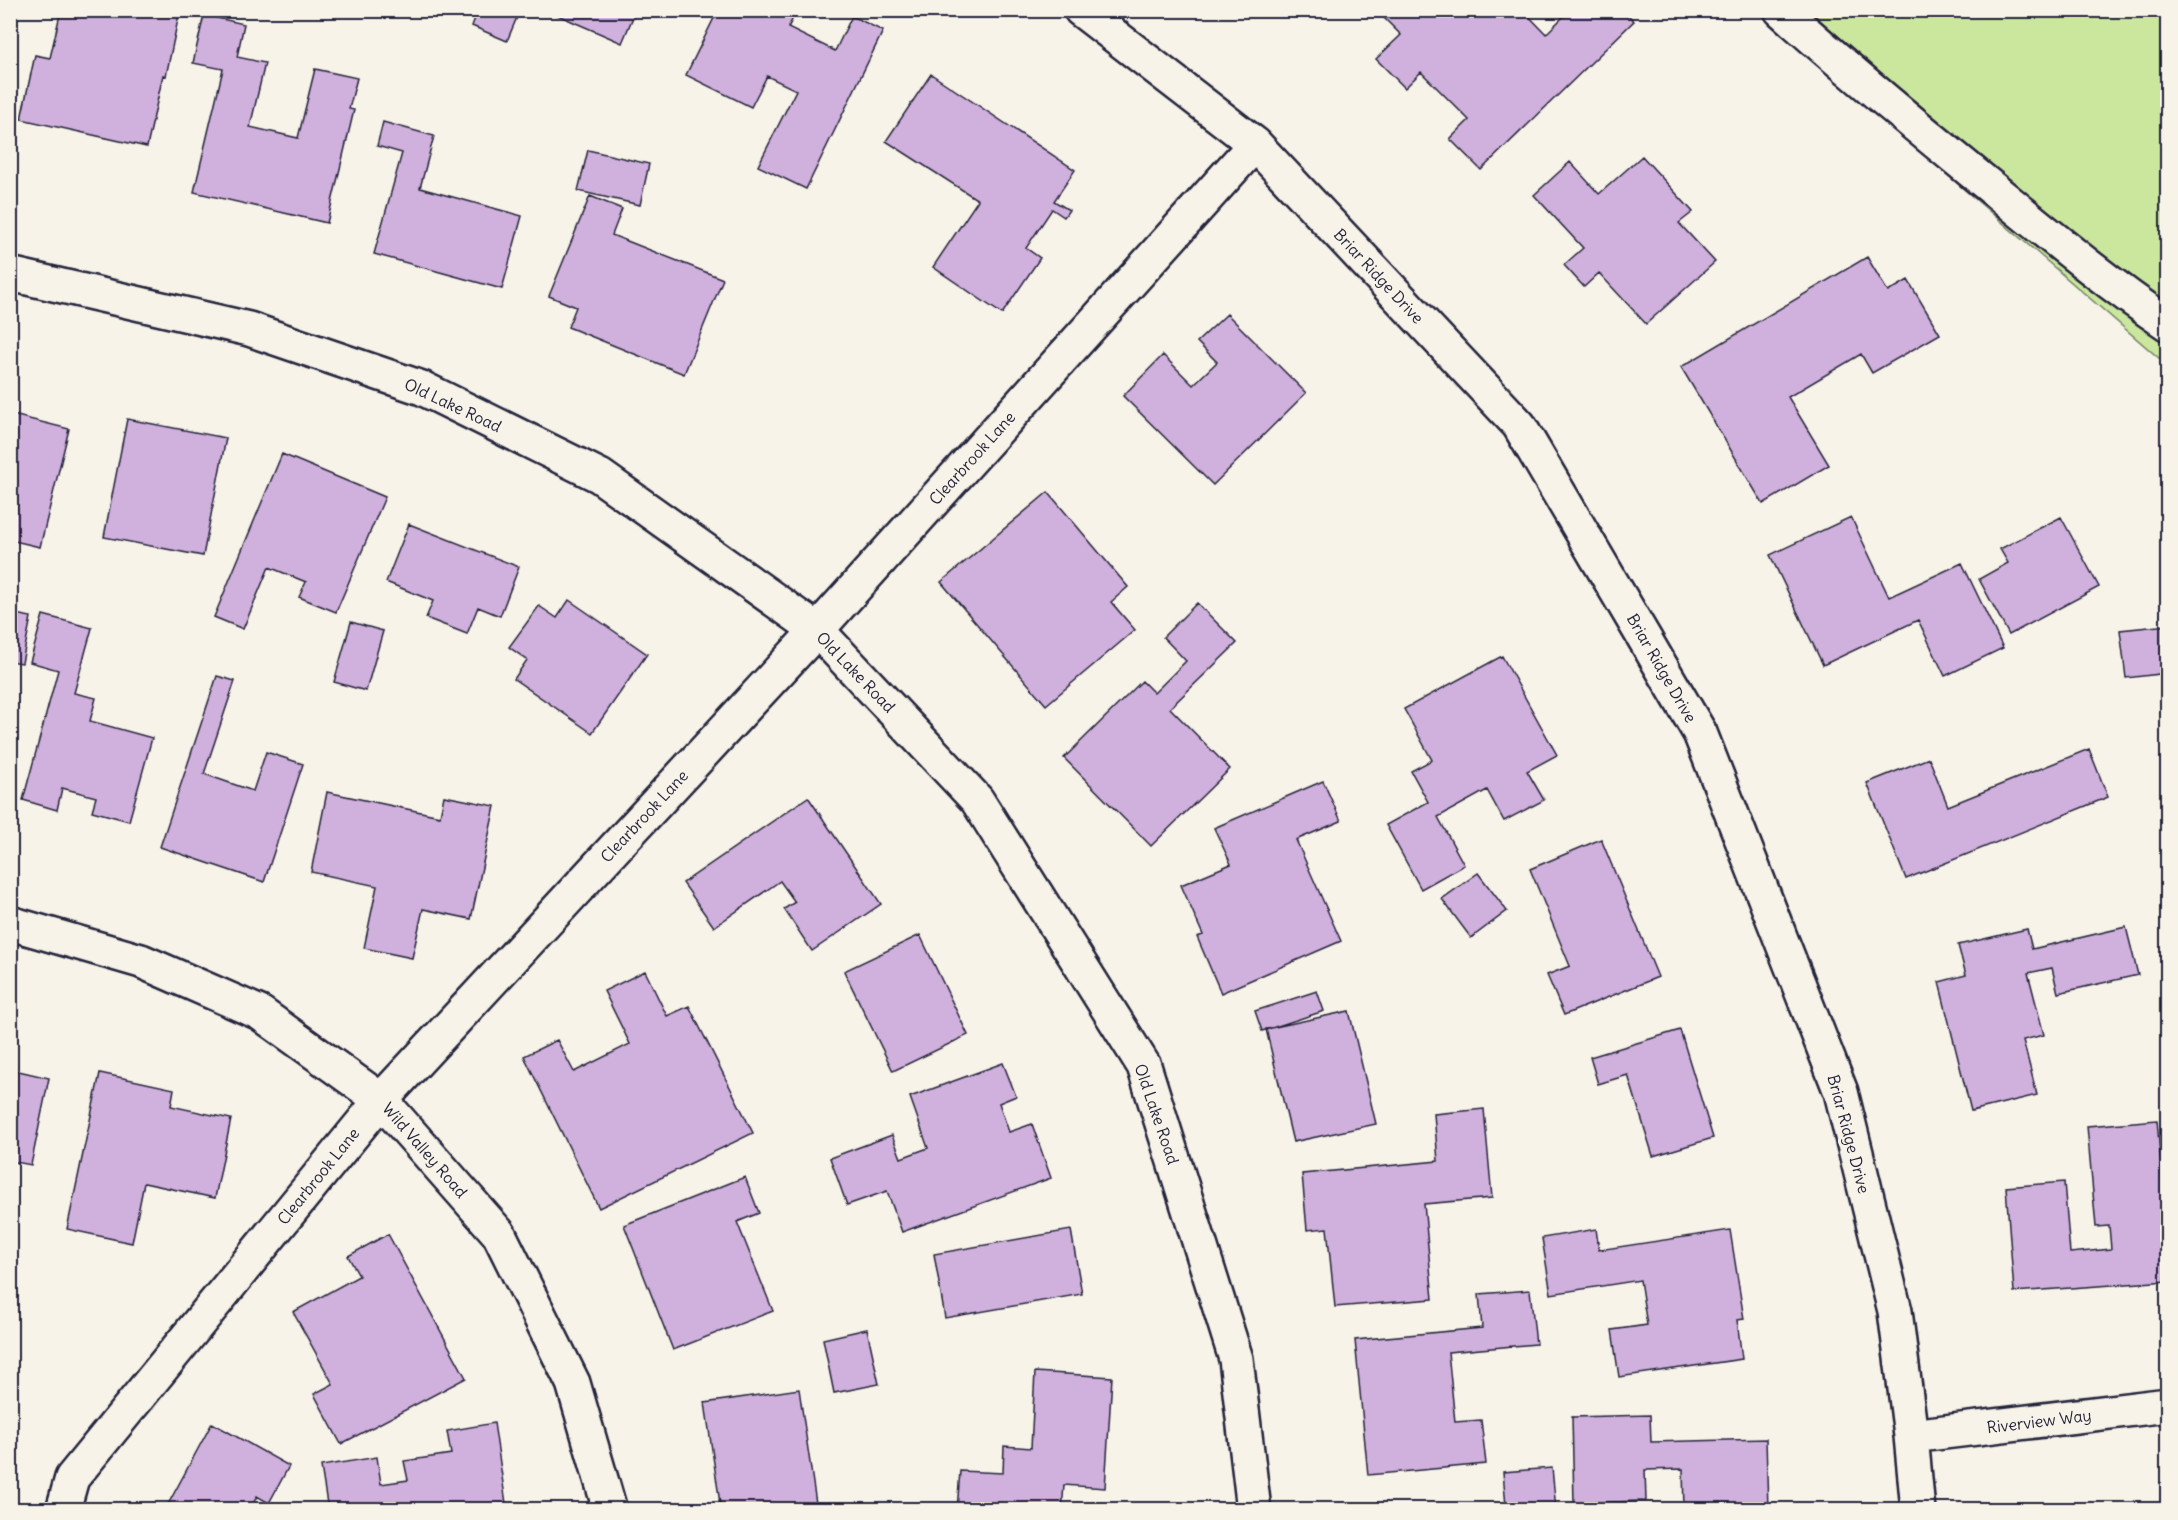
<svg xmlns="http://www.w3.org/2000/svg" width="2178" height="1520" viewBox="0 0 2178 1520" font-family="Delius,sans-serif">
<rect width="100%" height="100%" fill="#f7f3e8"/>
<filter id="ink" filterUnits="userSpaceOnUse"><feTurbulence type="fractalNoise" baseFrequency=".0167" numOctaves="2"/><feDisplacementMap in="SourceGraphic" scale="12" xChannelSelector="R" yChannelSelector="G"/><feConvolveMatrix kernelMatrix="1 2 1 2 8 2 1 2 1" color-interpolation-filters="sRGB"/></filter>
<g filter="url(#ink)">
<path fill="#cbe79e" stroke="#76846c" stroke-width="1.5" d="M 1758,11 L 2167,11 L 2167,365 Z"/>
<path fill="#d0b0dc" stroke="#22223b" stroke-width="1.5" d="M 61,10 L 180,10 L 166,76 L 163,75 L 147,147 L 21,119 L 35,55 L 50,58 Z
M 478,10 L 520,10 L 507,41 L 472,26 Z
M 546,10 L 636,10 L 622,43 Z
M 718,10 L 797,10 L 788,28 L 835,51 L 852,16 L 883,31 L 806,189 L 758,166 L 796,90 L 767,76 L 751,107 L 686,75 Z
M 1385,10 L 1523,10 L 1546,34 L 1570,10 L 1623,10 L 1634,21 L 1481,170 L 1450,139 L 1469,120 L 1421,72 L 1405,88 L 1376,59 L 1401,35 L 1381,15 Z
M 204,15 L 244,24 L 237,57 L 265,63 L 250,127 L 298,138 L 315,69 L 357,78 L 349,109 L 354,110 L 327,223 L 194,192 L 223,69 L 193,63 Z
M 931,74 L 1075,170 L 1054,201 L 1069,210 L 1064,217 L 1052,209 L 1026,248 L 1040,258 L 1002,314 L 933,267 L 978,200 L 886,141 Z
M 383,122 L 434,136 L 420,188 L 522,216 L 502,289 L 374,254 L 402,153 L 377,146 Z
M 588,150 L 649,164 L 640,205 L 578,191 Z
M 1642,156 L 1693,212 L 1679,223 L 1715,262 L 1646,324 L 1599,273 L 1584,287 L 1564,265 L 1583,248 L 1534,195 L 1570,162 L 1599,194 Z
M 590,196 L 622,209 L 612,235 L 723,279 L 684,374 L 568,327 L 576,307 L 549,296 Z
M 1867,257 L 1888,292 L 1908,280 L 1940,334 L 1872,373 L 1861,354 L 1788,397 L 1829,465 L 1763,504 L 1681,367 Z
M 1227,314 L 1306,393 L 1213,485 L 1123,396 L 1163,355 L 1193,385 L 1217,362 L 1197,342 Z
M 10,410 L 14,410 L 13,415 L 69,429 L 40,547 L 10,540 Z
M 127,419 L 226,438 L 203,556 L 104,537 Z
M 282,454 L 385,497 L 336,612 L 299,597 L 306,582 L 269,567 L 243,629 L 214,617 Z
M 1048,492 L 1128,587 L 1111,602 L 1135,630 L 1046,705 L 941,582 Z
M 1851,517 L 1889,597 L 1962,563 L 2003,648 L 1945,676 L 1918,620 L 1823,665 L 1770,555 Z
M 2061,517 L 2099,587 L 2009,635 L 1979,579 L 2008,563 L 2000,549 Z
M 409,524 L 519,567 L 500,616 L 478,607 L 467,634 L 426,618 L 433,601 L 386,582 Z
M 569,600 L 647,654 L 592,733 L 514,679 L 527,660 L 509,647 L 539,606 L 557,618 Z
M 1197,603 L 1237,643 L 1170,708 L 1230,769 L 1151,846 L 1064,758 L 1142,681 L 1154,693 L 1186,661 L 1163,637 Z
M 10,613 L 31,617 L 22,663 L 10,661 Z
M 43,615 L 92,628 L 74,693 L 96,698 L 90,721 L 152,738 L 129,821 L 92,811 L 96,797 L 62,788 L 57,810 L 23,800 L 58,670 L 30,662 Z
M 351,622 L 383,631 L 366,691 L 334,682 Z
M 2168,625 L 2168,673 L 2126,678 L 2120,630 Z
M 1502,656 L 1557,755 L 1527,771 L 1544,800 L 1504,821 L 1487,790 L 1438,817 L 1464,865 L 1421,889 L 1386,825 L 1428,802 L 1411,771 L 1432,760 L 1404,709 Z
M 217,676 L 235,681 L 204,774 L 253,791 L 266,752 L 303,764 L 264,882 L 160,847 Z
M 2089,749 L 2108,797 L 1906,879 L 1867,783 L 1929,758 L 1948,806 Z
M 1323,781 L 1341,821 L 1296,840 L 1341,941 L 1221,993 L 1197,937 L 1203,935 L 1181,885 L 1231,864 L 1214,828 Z
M 327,792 L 440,816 L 444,796 L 495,806 L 471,919 L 423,909 L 412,958 L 364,948 L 377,886 L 311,872 Z
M 808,797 L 881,904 L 812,951 L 784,909 L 795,902 L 780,881 L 714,927 L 683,883 Z
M 1601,839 L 1658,977 L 1564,1015 L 1547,975 L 1570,966 L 1530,869 Z
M 1478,873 L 1507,911 L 1471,938 L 1442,899 Z
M 2126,927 L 2138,975 L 2058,993 L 2052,968 L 2028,973 L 2044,1035 L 2023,1040 L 2037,1095 L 1971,1111 L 1939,982 L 1966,975 L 1958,945 L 2027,929 L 2032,949 Z
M 920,935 L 968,1035 L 893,1071 L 844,971 Z
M 645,971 L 667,1016 L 689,1006 L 753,1133 L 599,1208 L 524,1056 L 557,1040 L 574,1072 L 630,1044 L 604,991 Z
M 1317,991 L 1324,1011 L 1262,1031 L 1255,1011 Z
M 1349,1011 L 1376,1124 L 1293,1142 L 1266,1029 Z
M 1680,1030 L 1713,1138 L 1653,1156 L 1628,1075 L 1598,1084 L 1590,1057 Z
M 1003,1063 L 1016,1096 L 999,1103 L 1009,1132 L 1032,1124 L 1051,1178 L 902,1232 L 887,1191 L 847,1205 L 830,1158 L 892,1135 L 901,1158 L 928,1148 L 910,1097 Z
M 10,1069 L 49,1078 L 31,1165 L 10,1161 Z
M 100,1073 L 174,1089 L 171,1106 L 231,1119 L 215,1198 L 144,1183 L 132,1243 L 67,1229 Z
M 1484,1109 L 1492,1198 L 1424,1204 L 1433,1299 L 1335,1307 L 1327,1228 L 1307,1230 L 1302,1174 L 1438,1161 L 1434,1114 Z
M 2157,1120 L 2168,1246 L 2168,1281 L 2014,1292 L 2006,1187 L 2064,1182 L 2070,1253 L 2111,1249 L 2109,1226 L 2096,1227 L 2087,1126 Z
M 745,1177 L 759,1213 L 737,1222 L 773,1311 L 673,1350 L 624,1225 Z
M 1596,1229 L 1599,1250 L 1730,1230 L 1744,1319 L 1737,1320 L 1742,1359 L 1619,1377 L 1612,1330 L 1647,1325 L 1640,1280 L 1551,1294 L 1542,1238 Z
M 1071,1230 L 1082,1294 L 945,1318 L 934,1254 Z
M 388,1234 L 466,1378 L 341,1444 L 314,1394 L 333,1384 L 293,1312 L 359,1276 L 348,1256 Z
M 1530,1290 L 1536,1344 L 1448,1352 L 1455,1422 L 1481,1420 L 1486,1464 L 1368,1475 L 1355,1340 L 1482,1328 L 1479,1294 Z
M 867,1329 L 879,1384 L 834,1393 L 823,1339 Z
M 1035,1372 L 1112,1377 L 1105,1488 L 1064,1485 L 1062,1510 L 957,1510 L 960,1471 L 1003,1473 L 1004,1446 L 1031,1448 Z
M 799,1389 L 817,1510 L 721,1510 L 705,1403 Z
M 1650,1415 L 1651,1442 L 1766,1439 L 1768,1510 L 1684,1510 L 1683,1469 L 1645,1470 L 1646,1501 L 1574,1503 L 1572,1417 Z
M 212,1423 L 289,1466 L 269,1503 L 257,1496 L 250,1510 L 165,1510 Z
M 494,1423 L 507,1510 L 375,1510 L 374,1506 L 350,1510 L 328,1510 L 321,1466 L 377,1457 L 381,1484 L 408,1480 L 404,1461 L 451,1454 L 447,1431 Z
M 1552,1468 L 1556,1510 L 1467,1510 L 1506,1506 L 1503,1472 Z"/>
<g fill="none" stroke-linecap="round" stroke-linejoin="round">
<defs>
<path id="minor" d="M 1081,10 L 1255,144 L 1519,425 L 1700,733 L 1841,1092 L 1895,1311 L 1911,1436 L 1918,1510
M 1781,10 C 1848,70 1917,127 1987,184 C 2046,232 2104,281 2168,324
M 10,274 L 249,329 L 422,388 L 600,476 L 817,630 L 977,800 L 1144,1066 L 1236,1359 L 1254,1510
M 10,923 L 141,961 L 260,1013 L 381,1100 L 499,1234 L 573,1383 L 610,1510
M 1911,1436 L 2168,1405
M 63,1510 L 72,1478 L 381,1100 L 817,630 L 1255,144"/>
</defs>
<use href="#minor" stroke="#22223b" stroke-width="38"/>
<use href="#minor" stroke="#f7f3e8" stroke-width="33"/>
</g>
</g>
<g text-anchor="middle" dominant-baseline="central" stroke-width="6" stroke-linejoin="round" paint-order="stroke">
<g font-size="16" fill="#22223b" stroke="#f7f3e8">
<text transform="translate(1379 276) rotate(47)">Briar Ridge Drive</text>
<text transform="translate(453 405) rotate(25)">Old Lake Road</text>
<text transform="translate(972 458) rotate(-48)">Clearbrook Lane</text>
<text transform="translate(1662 668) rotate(60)">Briar Ridge Drive</text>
<text transform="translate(856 672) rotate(46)">Old Lake Road</text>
<text transform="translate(644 816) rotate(-47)">Clearbrook Lane</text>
<text transform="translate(1157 1114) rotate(71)">Old Lake Road</text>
<text transform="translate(1849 1134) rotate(75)">Briar Ridge Drive</text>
<text transform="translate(425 1150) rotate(49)">Wild Valley Road</text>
<text transform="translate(318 1176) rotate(-51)">Clearbrook Lane</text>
<text transform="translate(2039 1421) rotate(-7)">Riverview Way</text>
</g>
</g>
<rect width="2178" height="1520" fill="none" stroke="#f7f3e8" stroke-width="36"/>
<rect x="18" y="18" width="2142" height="1484" fill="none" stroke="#22223b" stroke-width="2" filter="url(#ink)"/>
</svg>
